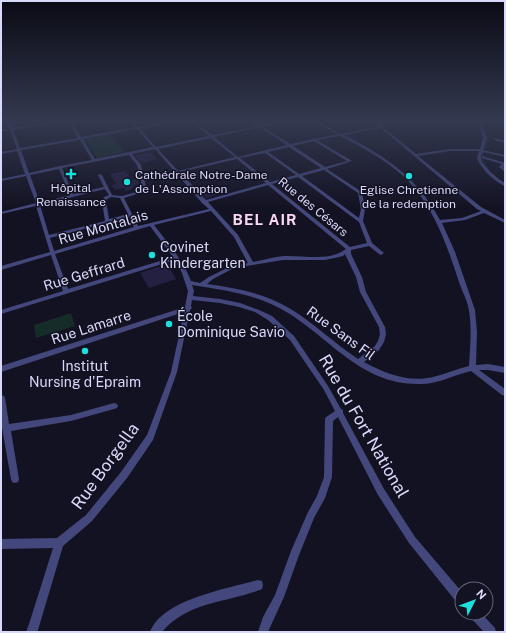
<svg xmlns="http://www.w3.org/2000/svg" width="506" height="633" viewBox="0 0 506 633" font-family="'Public Sans',sans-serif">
<rect width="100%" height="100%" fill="#131223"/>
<path fill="#152c29" d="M 110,134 L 124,152 L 97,158 L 85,139 Z
M 71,313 L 75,326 L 36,338 L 34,325 Z"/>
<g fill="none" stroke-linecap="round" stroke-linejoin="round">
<path stroke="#172f47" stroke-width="1" d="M 482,120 L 488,138 L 482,158 L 488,169"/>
</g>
<path fill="#232041" d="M 150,152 L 157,159 L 141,163 L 135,155 Z
M 125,171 L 132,180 L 136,179 L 140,184 L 136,185 L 131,190 L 125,191 L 124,188 L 115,190 L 111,185 L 116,184 L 110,174 Z
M 215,190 L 219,194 L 206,198 L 202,193 Z
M 167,264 L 176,279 L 149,288 L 140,273 Z"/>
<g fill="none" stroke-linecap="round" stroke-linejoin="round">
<path fill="#43477b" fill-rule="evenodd" d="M 7,120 L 10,120 L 13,128 L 70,120 L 81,137 L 135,127 L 129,120 L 131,120 L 138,127 L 182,120 L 181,121 L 140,129 L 156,147 L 209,136 L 190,120 L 192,120 L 212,135 L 258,126 L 250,120 L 253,120 L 261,125 L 292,120 L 291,121 L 263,127 L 290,144 L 338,134 L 311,121 L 311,120 L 314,120 L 341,134 L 379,126 L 372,120 L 374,120 L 376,121 L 413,120 L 412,121 L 378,123 L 416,154 L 450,149 L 480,149 L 483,138 L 477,120 L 480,120 L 487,138 L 483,150 L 505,155 L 505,157 L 483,152 C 482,154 481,156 481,158 C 481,165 499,180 505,183 L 505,186 C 495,182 481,169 477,158 L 479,151 L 450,151 L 418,156 L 481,207 L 505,220 L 505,223 L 484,213 L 465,220 L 442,223 L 455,252 L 475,310 L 477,332 L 476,365 L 488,364 L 505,367 L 505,373 L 488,370 L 479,370 L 505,389 L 505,396 L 502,395 L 471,371 C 453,375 437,385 418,384 C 359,384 329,336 283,310 C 255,294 223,290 192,285 L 194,291 L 193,296 L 220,299 L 240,303 L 259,310 L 272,316 L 294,336 L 328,386 L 341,409 L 343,410 L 343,413 L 384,489 L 415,537 L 462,592 L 462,605 L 458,604 L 409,543 L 378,495 L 338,417 L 333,421 L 332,477 L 325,498 L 314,518 L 299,555 L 284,597 L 272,623 L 268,632 L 258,632 L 263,617 L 275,595 L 291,551 L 308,512 L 317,496 L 324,477 L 325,419 L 326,417 L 335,411 L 324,390 L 290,340 L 268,320 L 255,312 L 239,307 L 220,303 L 192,300 L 191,306 L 192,308 L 190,310 L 177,372 L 153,440 L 127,478 L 92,521 L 63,546 L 38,630 L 37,632 L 26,632 L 29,624 L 53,548 L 1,549 L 1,539 L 57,538 L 86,515 L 121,472 L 147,435 L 171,372 L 184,312 L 1,372 L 1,366 L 185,307 L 188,291 L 182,273 L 175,260 L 1,314 L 1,310 L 63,291 L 51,255 L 1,270 L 1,266 L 50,252 L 36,206 L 1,214 L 1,212 L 36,203 L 26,176 L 1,181 L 1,179 L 25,174 L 17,151 L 1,154 L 1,152 L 17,149 L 10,130 L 1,132 L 1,130 L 9,129 ZM 68,121 L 78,138 L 20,148 L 13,130 ZM 260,127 L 287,145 L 238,157 L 214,137 ZM 381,128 L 477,209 L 481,211 L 462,218 L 440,220 C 416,176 388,158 344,135 ZM 137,129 L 153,147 L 95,159 L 83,139 ZM 340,136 C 362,147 384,159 402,175 C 434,205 447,245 460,285 C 463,293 468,302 469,311 C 472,329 470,348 469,366 C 457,369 445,374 433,377 C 409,383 384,373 364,362 L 379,350 L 384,342 L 386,334 L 385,327 L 366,292 L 362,277 L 351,254 L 351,250 L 369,246 L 379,254 L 381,255 L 384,253 L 372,243 L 363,221 L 365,209 L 362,192 L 327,169 L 352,161 L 317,140 ZM 211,138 L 235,157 L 178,171 L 158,149 ZM 80,140 L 92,160 L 60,166 L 29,173 L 21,150 ZM 314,141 L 347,161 L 325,167 L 293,146 ZM 289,147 L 321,168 L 299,174 L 268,152 ZM 155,149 L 202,203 L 209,209 L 138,226 L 124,198 L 147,191 L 141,165 L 132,154 ZM 265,153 L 296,175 L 270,182 L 240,158 ZM 129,155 L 137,165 L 143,190 L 122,196 L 112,195 L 102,175 L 100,174 L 98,175 L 104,187 L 73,194 L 62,168 ZM 237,159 L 266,183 L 206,200 L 180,172 ZM 59,169 L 70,195 L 40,203 L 30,175 ZM 324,170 L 358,193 L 361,209 L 359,218 L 302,176 ZM 298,177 L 359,222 L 367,243 L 350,247 L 272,184 ZM 268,185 L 346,249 C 329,262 304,255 284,256 C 274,257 263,260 253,262 L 238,235 L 208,202 ZM 105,189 L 109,195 L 104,197 L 102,201 L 105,221 L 49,235 L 40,205 ZM 111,197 L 120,198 L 128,214 L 109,219 L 106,201 L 107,199 ZM 211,211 L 234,237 L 248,263 L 231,266 L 209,277 L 200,283 L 191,281 C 183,260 168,243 154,225 ZM 129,217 L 134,227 L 54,251 L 50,238 ZM 150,226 L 173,257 L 68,289 L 55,254 ZM 345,254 L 356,277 L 360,292 L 379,327 L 380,334 L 378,341 L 375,346 L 358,359 C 334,343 314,323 289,308 C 264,293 235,288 207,284 L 213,279 L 234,268 L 283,260 L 325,260 L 343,256 Z
M 494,138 L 505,141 L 505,143 L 494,140 Z
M 482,156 L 505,163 L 505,166 L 503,167 L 505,169 L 505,172 L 499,167 L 502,164 L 482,158 Z
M 1,395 L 4,396 L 5,398 L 9,424 L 71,415 L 114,403 L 117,404 L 118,406 L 117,408 L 114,409 L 71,421 L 11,431 L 19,479 L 18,482 L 15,483 L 12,482 L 11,479 L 2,428 L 1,420 Z
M 258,580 L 262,581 L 263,585 L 262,589 C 227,603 188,601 162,632 L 150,632 C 163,599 227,589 258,580 Z
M 469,613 L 481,613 L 495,628 L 496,632 L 484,632 L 470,617 Z"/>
</g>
<linearGradient id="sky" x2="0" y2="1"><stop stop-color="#0a0a13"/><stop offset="0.58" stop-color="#333950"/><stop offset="1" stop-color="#333950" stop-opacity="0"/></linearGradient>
<rect width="506" height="208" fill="url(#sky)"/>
<g fill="#1fdfdd" stroke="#131223" stroke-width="1.5">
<path d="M69 168h4v4h4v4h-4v4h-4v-4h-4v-4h4z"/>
<circle cx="409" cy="176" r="4"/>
<circle cx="127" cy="182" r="4"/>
<circle cx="152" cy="255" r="4"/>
<circle cx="169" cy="324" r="4"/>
<circle cx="85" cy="351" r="4"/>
</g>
<g text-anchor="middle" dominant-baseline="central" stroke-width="3" stroke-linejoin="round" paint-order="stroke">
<g font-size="12" fill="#d9d9fa" stroke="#131223">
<text x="135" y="175" text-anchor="start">Cathédrale Notre-Dame<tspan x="135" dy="14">de L'Assomption</tspan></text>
<text x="71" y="188">Hôpital<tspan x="71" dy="14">Renaissance</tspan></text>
<text x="409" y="190">Eglise Chretienne<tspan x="409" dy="14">de la redemption</tspan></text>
</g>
<g font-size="12" fill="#d9d9fa" stroke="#131223">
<text transform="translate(313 207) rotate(39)">Rue des Césars</text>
</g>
<g font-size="14" fill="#d9d9fa" stroke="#131223">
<text transform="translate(103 227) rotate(-16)">Rue Montalais</text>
<text transform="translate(84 274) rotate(-17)">Rue Geffrard</text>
<text transform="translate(91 327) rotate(-18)">Rue Lamarre</text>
<text transform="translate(341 333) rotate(36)">Rue Sans Fil</text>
</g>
<g font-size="14" fill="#d9d9fa" stroke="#131223" text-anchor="start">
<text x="160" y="247">Covinet<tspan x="160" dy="16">Kindergarten</tspan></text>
<text x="177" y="316">École<tspan x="177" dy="16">Dominique Savio</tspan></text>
<text x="85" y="366" text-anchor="middle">Institut<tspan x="85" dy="16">Nursing d'Epraim</tspan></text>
</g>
<g font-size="15" font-weight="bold" letter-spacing="1" fill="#fadaf2" stroke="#131223">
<text x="265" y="219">BEL AIR</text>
</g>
<g font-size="17" fill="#d9d9fa" stroke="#131223">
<text transform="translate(364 426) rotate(60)">Rue du Fort National</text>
<text transform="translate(105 466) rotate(-54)">Rue Borgella</text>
</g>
</g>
<rect width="506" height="633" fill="none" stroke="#d9d9fa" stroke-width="4"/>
<g transform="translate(474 601) rotate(48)"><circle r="19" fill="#131223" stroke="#626279"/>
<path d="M0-3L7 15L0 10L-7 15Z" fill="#1fdfdd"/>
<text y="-6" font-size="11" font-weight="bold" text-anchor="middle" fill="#d9d9fa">N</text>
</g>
</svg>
